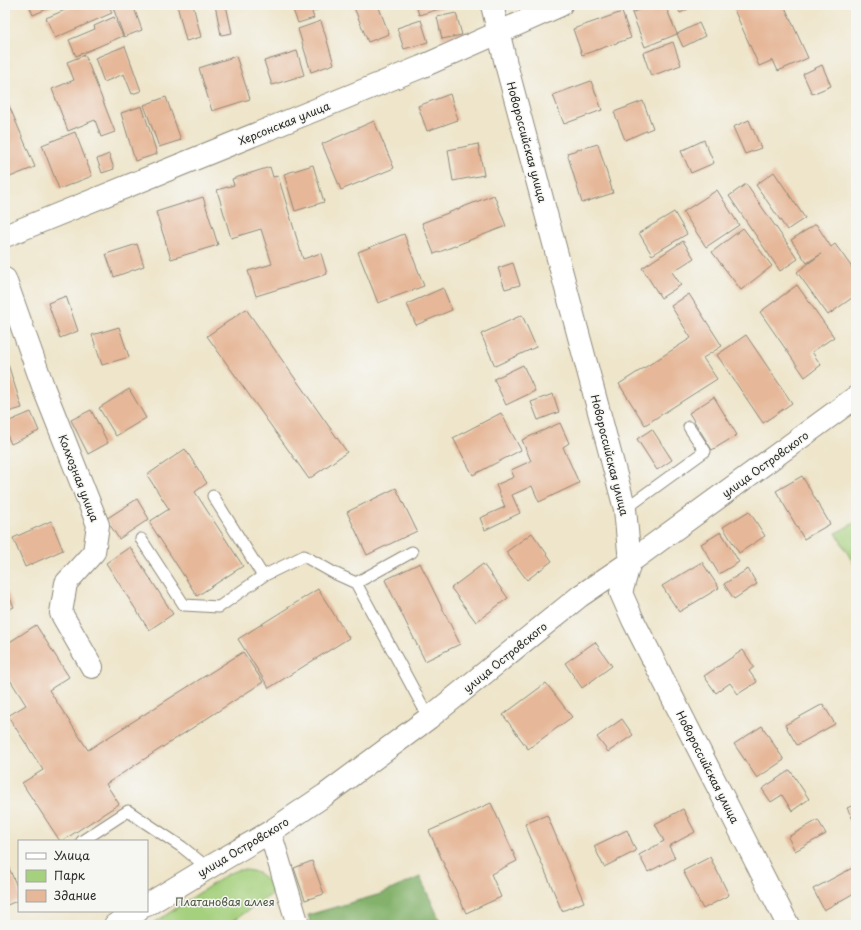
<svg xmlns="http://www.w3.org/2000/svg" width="861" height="930" viewBox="0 0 861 930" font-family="'Playpen Sans',sans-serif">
<rect width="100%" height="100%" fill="#f6f6f2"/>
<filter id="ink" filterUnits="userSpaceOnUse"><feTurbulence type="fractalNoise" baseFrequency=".025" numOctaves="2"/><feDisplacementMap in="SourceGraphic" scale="8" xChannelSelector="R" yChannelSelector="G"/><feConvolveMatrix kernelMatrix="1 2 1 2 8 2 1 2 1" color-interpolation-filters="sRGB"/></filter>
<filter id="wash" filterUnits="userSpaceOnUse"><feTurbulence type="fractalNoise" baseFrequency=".012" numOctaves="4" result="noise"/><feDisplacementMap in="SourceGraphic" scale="16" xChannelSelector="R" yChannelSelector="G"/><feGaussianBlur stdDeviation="0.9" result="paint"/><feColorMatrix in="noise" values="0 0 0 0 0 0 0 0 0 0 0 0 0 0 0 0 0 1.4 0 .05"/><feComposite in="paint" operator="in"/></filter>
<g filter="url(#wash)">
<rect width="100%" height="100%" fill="#eee5ca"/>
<path fill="#a5d07d" stroke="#687e54" d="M 856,522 L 856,568 L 836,533 Z
M 237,870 C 257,869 266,875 275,892 L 227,925 L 151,925 L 226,875 Z"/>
<path fill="#84b26c" stroke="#586e4c" d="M 420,877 L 442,925 L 311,925 L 308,915 L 381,894 Z"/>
<g id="blocks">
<path fill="#e6b798" d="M 29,5 L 56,5 L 33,15 Z
M 77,5 L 109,5 L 112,13 L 55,38 L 46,18 Z
M 112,5 L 133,5 L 142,30 L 124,37 Z
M 177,5 L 193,5 L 201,37 L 186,41 Z
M 215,5 L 226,5 L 232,33 L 221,35 Z
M 291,5 L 330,5 L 312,12 L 314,18 L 298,23 Z
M 353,5 L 378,5 L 389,34 L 368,42 Z
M 416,5 L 453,5 L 419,15 Z
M 650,5 L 665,5 L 677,34 L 645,47 L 632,13 Z
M 676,5 L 696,5 L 680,13 Z
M 732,5 L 784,5 L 808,58 L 778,71 L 773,60 L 759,66 Z
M 622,12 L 631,38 L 582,55 L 573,29 Z
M 456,13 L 462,35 L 442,39 L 437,17 Z
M 114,17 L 123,36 L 76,56 L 69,40 L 95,29 L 94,26 Z
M 421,20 L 428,42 L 404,49 L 397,28 Z
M 321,21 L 334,64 L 311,72 L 298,29 Z
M 699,23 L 705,36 L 683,47 L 677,34 Z
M 673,42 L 681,65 L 651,76 L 643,53 Z
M 125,46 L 141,91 L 132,94 L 124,74 L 104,82 L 95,58 Z
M 297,51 L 304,75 L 272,85 L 264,61 Z
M 85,55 L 115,132 L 101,137 L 95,120 L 68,131 L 52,89 L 74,80 L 67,62 Z
M 236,56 L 250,99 L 212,111 L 199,68 Z
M 822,65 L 831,86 L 812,94 L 803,74 Z
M 591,81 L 602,110 L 564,124 L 553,95 Z
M 450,94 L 458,120 L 427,131 L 418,106 Z
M 5,96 L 35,167 L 5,179 Z
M 166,97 L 181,140 L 159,147 L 144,105 Z
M 643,101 L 653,128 L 625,140 L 614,112 Z
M 142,106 L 157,154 L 135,161 L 121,113 Z
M 749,120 L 761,148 L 745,154 L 733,127 Z
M 374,121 L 394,168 L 341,190 L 322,144 Z
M 75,132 L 92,176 L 59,189 L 42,145 Z
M 704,140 L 714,163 L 691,173 L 681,151 Z
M 478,144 L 484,175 L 453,181 L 448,150 Z
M 598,144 L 613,193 L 582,203 L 567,153 Z
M 109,154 L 114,169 L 102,173 L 97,159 Z
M 313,165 L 324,202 L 295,211 L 284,174 Z
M 270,167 L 273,177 L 278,176 L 303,259 L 321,253 L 327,274 L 256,296 L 248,271 L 272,264 L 261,229 L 231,238 L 217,190 L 234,185 L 232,179 Z
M 774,172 L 805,218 L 787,230 L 756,185 Z
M 746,184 L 798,259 L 780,271 L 729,196 Z
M 717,190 L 739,225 L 706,247 L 683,212 Z
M 494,195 L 506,226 L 434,254 L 422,223 Z
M 203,197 L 218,245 L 171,259 L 156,212 Z
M 674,212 L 687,234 L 652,255 L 639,233 Z
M 816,224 L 831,247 L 835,244 L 856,273 L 856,295 L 828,315 L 797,272 L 821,254 L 807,263 L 791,240 Z
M 743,228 L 772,266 L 741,290 L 712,252 Z
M 404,234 L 424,286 L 378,303 L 358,252 Z
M 683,241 L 694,258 L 672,272 L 681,285 L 661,298 L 642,268 Z
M 137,244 L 144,266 L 114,277 L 106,254 Z
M 513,263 L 520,285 L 505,289 L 498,268 Z
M 797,285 L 834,337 L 812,352 L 821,365 L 805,377 L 760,312 Z
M 443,288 L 452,310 L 416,325 L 407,304 Z
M 689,294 L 722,346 L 703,358 L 717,379 L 645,425 L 619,384 L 691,338 L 671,306 Z
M 66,296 L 78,331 L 60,338 L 48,303 Z
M 246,309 L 347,452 L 309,479 L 207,336 Z
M 522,315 L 536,347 L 495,366 L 481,334 Z
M 119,327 L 129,357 L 102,365 L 92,335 Z
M 746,335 L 792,403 L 763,423 L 717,355 Z
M 5,355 L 22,408 L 5,413 Z
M 523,365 L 535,391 L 506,405 L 494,379 Z
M 129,389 L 146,418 L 116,436 L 99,408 Z
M 553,394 L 559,412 L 538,420 L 531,402 Z
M 714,397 L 737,435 L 712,450 L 689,413 Z
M 91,410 L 108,443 L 88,454 L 71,420 Z
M 31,412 L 39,431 L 11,444 L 5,430 L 5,423 Z
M 501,413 L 521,450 L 473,475 L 453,438 Z
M 560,423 L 569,443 L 563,447 L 579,483 L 539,502 L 532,486 L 521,491 L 512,495 L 520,513 L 485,530 L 480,518 L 505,507 L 496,485 L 514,477 L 511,470 L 531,461 L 522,440 Z
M 652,429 L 672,460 L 657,470 L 637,439 Z
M 185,449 L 207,483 L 195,492 L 243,566 L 197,596 L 149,522 L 169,509 L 147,475 Z
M 802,476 L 830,524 L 804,539 L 776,491 Z
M 396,488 L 417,531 L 367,555 L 347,512 Z
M 137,499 L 149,519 L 119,539 L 106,519 Z
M 749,511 L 765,536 L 739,553 L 723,527 Z
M 51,521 L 63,550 L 25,567 L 13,538 Z
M 721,532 L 739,562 L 719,574 L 701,544 Z
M 532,533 L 552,561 L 527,580 L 506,552 Z
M 130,547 L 173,614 L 149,630 L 106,563 Z
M 702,562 L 719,588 L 679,612 L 662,586 Z
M 420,563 L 460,644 L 425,661 L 385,580 Z
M 483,564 L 508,598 L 476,622 L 451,588 Z
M 748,569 L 757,584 L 734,599 L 724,584 Z
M 5,587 L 14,607 L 5,611 Z
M 318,589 L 349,638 L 269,688 L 238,639 Z
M 36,625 L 69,677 L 49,690 L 88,750 L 243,652 L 263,682 L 106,784 L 119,804 L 62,841 L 60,841 L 22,783 L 43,770 L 8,716 L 26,705 L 5,672 L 5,645 Z
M 595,642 L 612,666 L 582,688 L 565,663 Z
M 743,650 L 754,667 L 749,671 L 757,682 L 738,694 L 730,683 L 716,693 L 704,676 Z
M 546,683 L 572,717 L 528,749 L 503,715 Z
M 823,704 L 835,724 L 797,745 L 785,725 Z
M 622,719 L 633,735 L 608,752 L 597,737 Z
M 762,726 L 784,760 L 757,778 L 734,744 Z
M 790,770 L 809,799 L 792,811 L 782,795 L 771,802 L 762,789 Z
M 491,803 L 517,861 L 491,874 L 501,897 L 466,913 L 429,831 Z
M 856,804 L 856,825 L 847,808 Z
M 683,809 L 695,832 L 669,846 L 675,858 L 648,872 L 639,855 L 664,841 L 655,824 Z
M 547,815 L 584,902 L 562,911 L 525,824 Z
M 818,820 L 826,834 L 795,851 L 788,837 Z
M 627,830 L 636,851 L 604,867 L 594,846 Z
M 710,857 L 729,895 L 703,909 L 683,871 Z
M 5,859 L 19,891 L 19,900 L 5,906 Z
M 312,861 L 324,894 L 305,900 L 294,868 Z
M 856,866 L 856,892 L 824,910 L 813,889 Z"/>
</g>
</g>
<g filter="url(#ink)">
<use href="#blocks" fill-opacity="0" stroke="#8c887a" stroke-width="1"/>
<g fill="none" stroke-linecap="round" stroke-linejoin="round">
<defs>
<path id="service" d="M 213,496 L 263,576
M 625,509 L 705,451 L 689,427
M 141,539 L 184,605 L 219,607 L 263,576 L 304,556 L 334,573 L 356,583 L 429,718
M 356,583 L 412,552
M 82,841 L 128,811 L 182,847 L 208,868"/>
<path id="minor" d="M 5,236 L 421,67 L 561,5
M 5,279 L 44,389 L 98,525 L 94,552 L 66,583 L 61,613 L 92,667
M 270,832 L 298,925"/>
<path id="tertiary" d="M 492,5 L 506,64 L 625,509 L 630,562 L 621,593 L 633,620 L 788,925
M 147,905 L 208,868 L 270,832 L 325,795 L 429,718 L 580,596 L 630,562 L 856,397
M 115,925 L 138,911"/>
</defs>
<use href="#service" stroke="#8c887a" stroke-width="13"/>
<use href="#minor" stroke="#8c887a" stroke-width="24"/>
<use href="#tertiary" stroke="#8c887a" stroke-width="24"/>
<use href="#service" stroke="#fff" stroke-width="11"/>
<use href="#minor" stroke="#fff" stroke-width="22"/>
<use href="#tertiary" stroke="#fff" stroke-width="22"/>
</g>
</g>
<g text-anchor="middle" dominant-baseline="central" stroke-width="3" stroke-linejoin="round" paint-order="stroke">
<g font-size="11" fill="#2b2b2b" stroke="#f6f6f2">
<text transform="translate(284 123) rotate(-22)">Херсонская улица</text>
<text transform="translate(527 142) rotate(75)">Новороссийская улица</text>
<text transform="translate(610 455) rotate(76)">Новороссийская улица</text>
<text transform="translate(765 464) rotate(-36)">улица Островского</text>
<text transform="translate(79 478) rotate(69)">Колхозная улица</text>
<text transform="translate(505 657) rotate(-39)">улица Островского</text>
<text transform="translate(708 767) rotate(63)">Новороссийская улица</text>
<text transform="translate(243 847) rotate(-31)">улица Островского</text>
</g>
<g font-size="11" fill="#4a5440" stroke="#f6f6f2">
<text x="225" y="901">Платановая аллея</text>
</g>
</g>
<rect width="861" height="930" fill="none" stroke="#f6f6f2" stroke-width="20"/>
<rect x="18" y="840" width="130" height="72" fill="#f6f6f2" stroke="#a5a5a2"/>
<rect x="26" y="853" width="20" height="6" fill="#ffffff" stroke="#a5a5a2"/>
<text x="54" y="860" font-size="12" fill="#2b2b2b">Улица</text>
<rect x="26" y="870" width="20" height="12" fill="#a5d07d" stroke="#a5a5a2"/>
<text x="54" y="880" font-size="12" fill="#2b2b2b">Парк</text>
<rect x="26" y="890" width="20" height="12" fill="#e6b798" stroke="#a5a5a2"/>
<text x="54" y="900" font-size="12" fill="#2b2b2b">Здание</text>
</svg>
